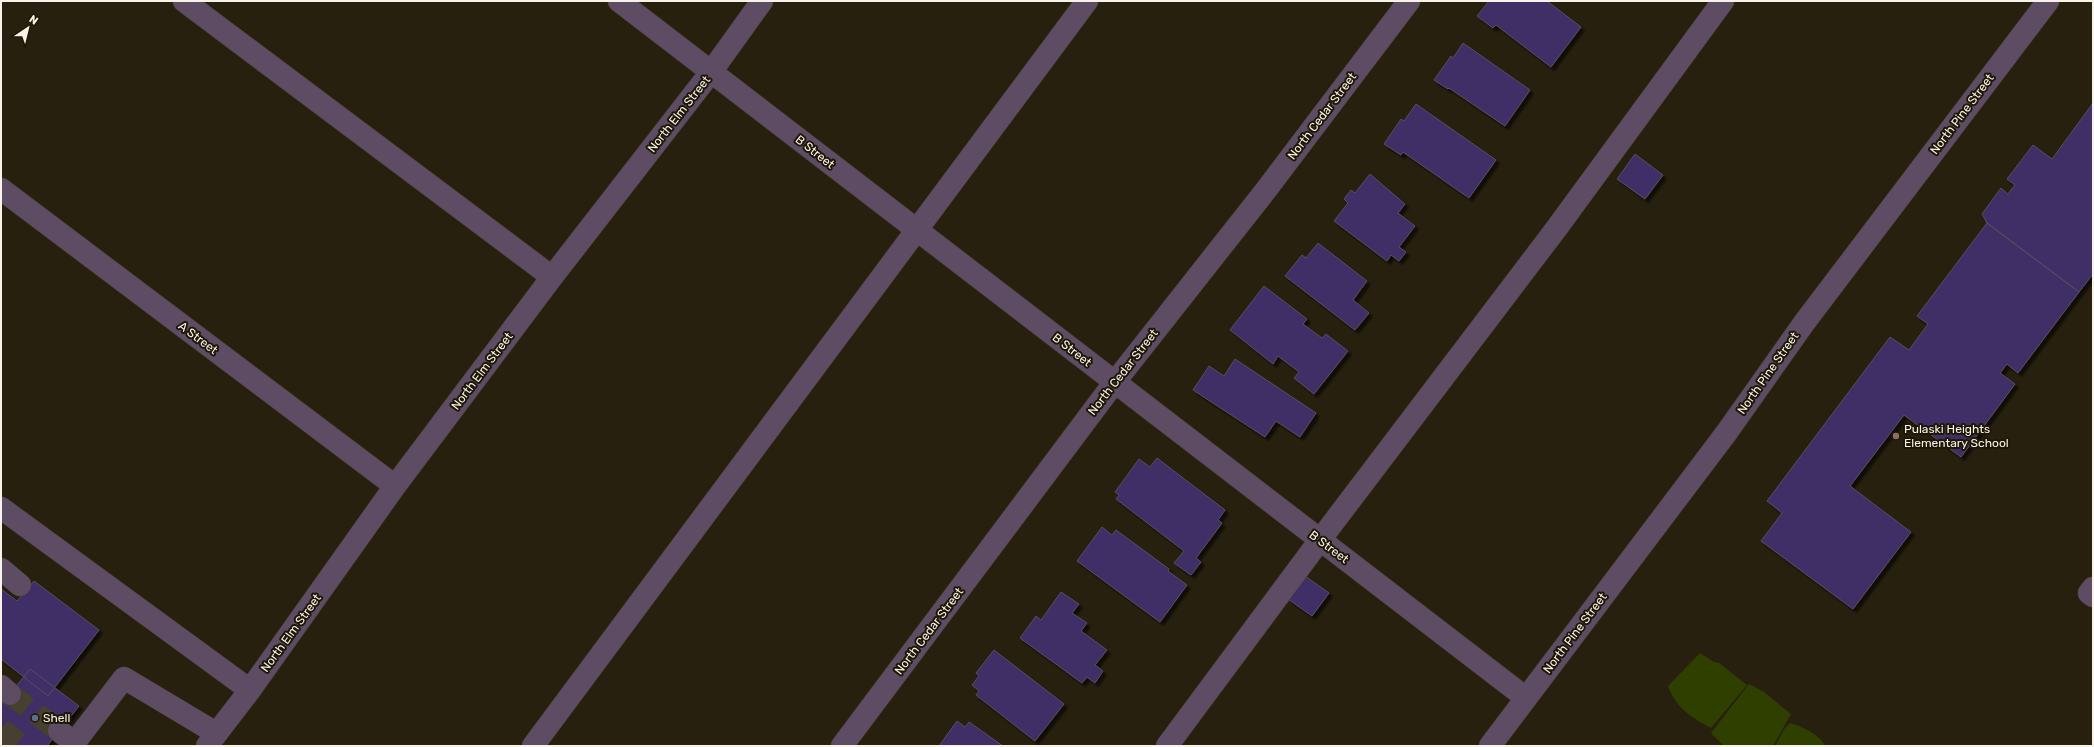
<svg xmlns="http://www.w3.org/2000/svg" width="2094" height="747" viewBox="0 0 2094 747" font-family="Rubik,sans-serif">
<defs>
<filter id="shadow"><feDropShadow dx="3.5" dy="3.5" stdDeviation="1" flood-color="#0009"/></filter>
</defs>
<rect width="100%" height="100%" fill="#28200f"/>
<path fill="#2f3f00" d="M 1700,653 L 1714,662 L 1719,663 L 1747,685 L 1711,728 C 1691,717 1676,708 1668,686 Z
M 1749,684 L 1764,692 L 1791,714 L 1773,746 L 1724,746 L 1711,733 Z
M 1790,723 C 1801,726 1821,735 1825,746 L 1775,746 L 1785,728 Z"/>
<path fill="#402f66" stroke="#534f61" filter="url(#shadow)" d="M 1489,1 L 1547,1 L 1581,27 L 1551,67 L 1496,25 L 1493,28 L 1477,16 Z
M 1463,43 L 1530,90 L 1505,126 L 1449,88 L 1448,89 L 1434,80 L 1451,56 L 1453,58 Z
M 2093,103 L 2093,274 L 2079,292 L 1987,223 L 1982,214 L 2001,188 L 2008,194 L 2015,185 L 2007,179 L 2033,145 L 2052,159 Z
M 1416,104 L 1496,160 L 1469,198 L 1403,152 L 1401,155 L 1384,144 L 1401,119 L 1404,121 Z
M 1635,154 L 1663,175 L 1645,199 L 1617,179 Z
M 1370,174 L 1405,204 L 1398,213 L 1415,226 L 1399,247 L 1406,252 L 1399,261 L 1391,255 L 1387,261 L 1334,221 L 1348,203 L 1344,199 L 1351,190 L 1355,193 Z
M 1987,223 L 2079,292 L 2018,373 L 2007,364 L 2000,373 L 2015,384 L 1961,457 L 1904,415 L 1850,486 L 1911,532 L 1853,609 L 1761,541 L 1782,513 L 1767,501 L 1890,337 L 1909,350 L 1928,324 L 1917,316 Z
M 1318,243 L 1367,281 L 1353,300 L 1369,313 L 1355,330 L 1285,276 L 1302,255 L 1306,258 Z
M 1264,286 L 1307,319 L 1303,324 L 1322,338 L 1326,334 L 1348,351 L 1314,394 L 1294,378 L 1299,372 L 1278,356 L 1273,364 L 1230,330 Z
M 1235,359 L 1316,413 L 1300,437 L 1276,421 L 1265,437 L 1193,390 L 1209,366 L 1224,376 Z
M 1157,458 L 1225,510 L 1218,520 L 1222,523 L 1196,558 L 1201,562 L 1191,575 L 1174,563 L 1184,551 L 1116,499 L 1119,495 L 1115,492 L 1139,459 L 1150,467 Z
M 1102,527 L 1112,535 L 1116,530 L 1169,569 L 1168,571 L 1187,585 L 1160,622 L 1077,561 Z
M 1305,576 L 1329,593 L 1312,616 L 1288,599 Z
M 34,581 L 99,630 L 48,696 L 1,659 L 1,589 L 17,601 Z
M 1061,592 L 1079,604 L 1072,613 L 1087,623 L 1081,631 L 1107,650 L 1095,665 L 1103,671 L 1095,683 L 1087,677 L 1082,683 L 1020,638 L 1036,616 L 1041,620 Z
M 994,650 L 1064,704 L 1035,741 L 976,695 L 979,691 L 972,685 L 979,676 L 976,673 Z
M 30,669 L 79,706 L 47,746 L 1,746 L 1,705 Z
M 957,721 L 965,727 L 969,722 L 1003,746 L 939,746 Z"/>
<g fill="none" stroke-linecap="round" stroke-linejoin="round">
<path stroke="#474030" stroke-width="22" stroke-dasharray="22 11" stroke-linecap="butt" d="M 10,694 L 59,731
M 1,729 L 22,746"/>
<defs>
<path id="minor" d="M 184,1 L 552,277
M 619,1 L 1526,698
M 1,189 L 395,486
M 1,508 L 250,690
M 1,569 L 20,585
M 2093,588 L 2089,593 L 2093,596
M 1,686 L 10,694
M 59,731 L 75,743
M 72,746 L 124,678 L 216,733
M 207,746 L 250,690 L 395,486 L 552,277 L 711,72 L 762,1
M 533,746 L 1087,1
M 842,746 L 1114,383 L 1266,190 L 1409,1
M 1167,746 L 1320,540 L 1556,229 L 1723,1
M 1490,746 L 1727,432 L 1804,323 L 2048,1"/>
</defs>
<use href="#minor" stroke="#453e2d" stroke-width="23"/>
<use href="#minor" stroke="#5d4c63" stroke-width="22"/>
</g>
<circle fill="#8d6e63" stroke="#1e1706" stroke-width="1.5" cx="1896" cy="436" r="4"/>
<circle fill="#5c6f8a" stroke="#1e1706" stroke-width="1.5" cx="35" cy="718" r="4"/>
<g text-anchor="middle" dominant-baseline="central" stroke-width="4" stroke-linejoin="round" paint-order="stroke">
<g font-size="12" fill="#f8f3e8" stroke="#1e1706">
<text transform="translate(679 114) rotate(-52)">North Elm Street</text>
<text transform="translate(1962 114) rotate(-53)">North Pine Street</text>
<text transform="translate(1322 116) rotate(-53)">North Cedar Street</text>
<text transform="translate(815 152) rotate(38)">B Street</text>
<text transform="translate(198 338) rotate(37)">A Street</text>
<text transform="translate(1072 350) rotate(38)">B Street</text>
<text transform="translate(482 371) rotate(-53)">North Elm Street</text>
<text transform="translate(1123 372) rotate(-52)">North Cedar Street</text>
<text transform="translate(1768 373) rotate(-55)">North Pine Street</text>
<text transform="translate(1329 547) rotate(37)">B Street</text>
<text transform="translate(929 631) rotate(-53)">North Cedar Street</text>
<text transform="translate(291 633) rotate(-54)">North Elm Street</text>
<text transform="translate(1575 633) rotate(-53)">North Pine Street</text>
</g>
<g font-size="12" fill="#f8f3e8" stroke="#1e1706" text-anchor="start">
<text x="1904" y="429">Pulaski Heights<tspan x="1904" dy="14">Elementary School</tspan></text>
<text x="43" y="718">Shell</text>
</g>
</g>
<rect width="2094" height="747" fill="none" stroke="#f8f3e8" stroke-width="4"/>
<g transform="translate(28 28) rotate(35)" stroke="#1e1706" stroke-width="3" paint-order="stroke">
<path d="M0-3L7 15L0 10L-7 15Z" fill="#f8f3e8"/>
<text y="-6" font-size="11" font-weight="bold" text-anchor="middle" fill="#f8f3e8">N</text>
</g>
</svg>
